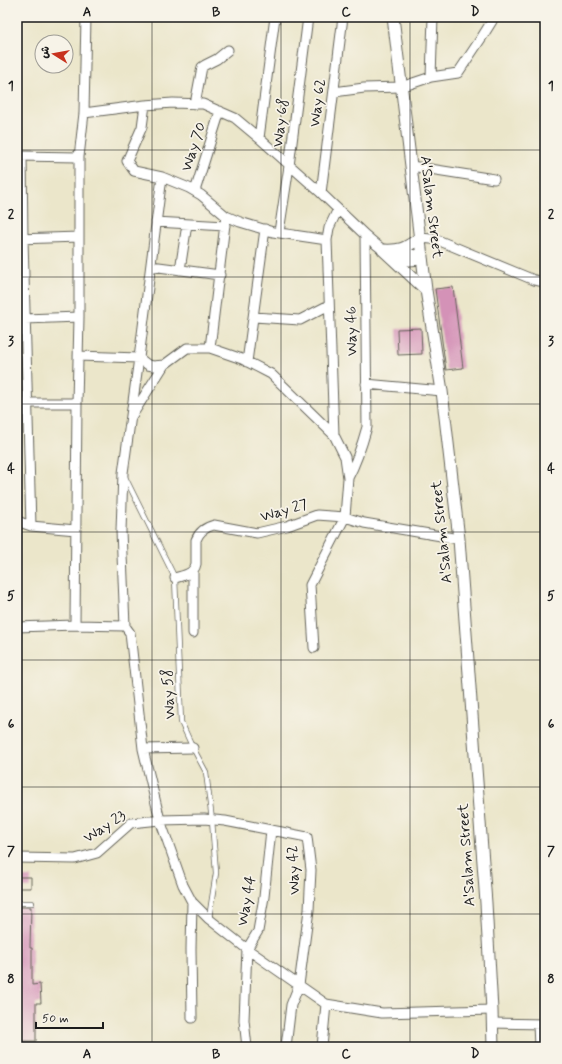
<svg xmlns="http://www.w3.org/2000/svg" width="562" height="1064" viewBox="0 0 562 1064" font-family="Mynerve,'Playpen Sans Arabic',sans-serif">
<rect width="100%" height="100%" fill="#f7f3e8"/>
<filter id="ink" filterUnits="userSpaceOnUse"><feTurbulence type="fractalNoise" baseFrequency=".025" numOctaves="2"/><feDisplacementMap in="SourceGraphic" scale="8" xChannelSelector="R" yChannelSelector="G"/><feConvolveMatrix kernelMatrix="1 2 1 2 8 2 1 2 1" color-interpolation-filters="sRGB"/></filter>
<filter id="wash" filterUnits="userSpaceOnUse"><feTurbulence type="fractalNoise" baseFrequency=".012" numOctaves="4" result="noise"/><feDisplacementMap in="SourceGraphic" scale="16" xChannelSelector="R" yChannelSelector="G"/><feGaussianBlur stdDeviation="0.9" result="paint"/><feColorMatrix in="noise" values="0 0 0 0 0 0 0 0 0 0 0 0 0 0 0 0 0 1.4 0 .05"/><feComposite in="paint" operator="in"/></filter>
<g filter="url(#wash)">
<rect width="100%" height="100%" fill="#ebe6ca"/>
<g id="blocks">
<path fill="#d492b7" d="M 453,287 L 463,368 L 446,370 L 435,289 Z
M 421,328 L 422,354 L 398,355 L 397,329 Z
M 17,877 L 31,877 L 31,888 L 17,888 Z
M 17,907 L 31,907 L 30,948 L 32,948 L 32,985 L 40,984 L 41,1003 L 36,1003 L 36,1041 L 17,1041 Z"/>
</g>
</g>
<g filter="url(#ink)">
<use href="#blocks" fill-opacity="0" stroke="#646359" stroke-width="1"/>
<g fill="none" stroke-linecap="round" stroke-linejoin="round">
<defs>
<path id="service" d="M 125,477 L 175,578 L 181,722 L 193,748 L 206,772 L 212,820 L 216,873 L 209,918
M 17,903 L 32,903"/>
<path id="minor" d="M 431,77 L 433,17
M 334,92 L 364,88 L 401,87 L 431,77 L 458,73 L 482,37 L 492,21 L 493,17
M 195,104 L 202,67 L 205,65 L 217,59 L 228,50
M 145,105 L 142,127 L 127,161 L 134,171 L 162,177 L 189,188 L 201,195 L 226,216 L 240,222 L 273,232 L 327,240
M 84,113 L 145,105 L 173,103 L 203,104 L 235,118 L 259,138 L 321,193 L 365,235 C 377,245 391,259 407,261 C 412,261 418,260 423,260
M 259,138 L 275,17
M 17,156 L 79,157
M 22,156 L 23,239 L 31,526
M 411,166 L 494,179
M 195,191 L 220,111
M 321,193 L 343,17
M 156,222 L 225,226
M 279,232 L 289,166 L 308,17
M 420,238 L 431,239 L 440,241 L 534,280 L 545,282
M 17,239 L 79,237
M 395,251 L 415,255 L 423,260
M 151,266 L 220,275
M 180,270 L 187,224
M 254,317 L 300,320 L 329,305
M 25,319 L 79,317
M 210,348 L 226,216
M 78,356 L 139,358 L 148,365 L 153,366 L 164,365
M 247,362 L 265,229
M 366,384 L 442,391
M 17,403 L 77,403
M 131,417 L 164,365 L 187,348 L 210,348 L 242,359 L 271,374 L 334,435 L 345,457 L 348,478 L 345,517 L 310,585 L 314,648
M 334,435 L 327,240 L 329,228 L 338,209
M 348,478 C 357,461 362,445 367,427 L 365,235
M 17,521 L 31,526 L 76,530
M 193,571 L 193,633
M 175,578 C 184,575 194,574 196,564 L 196,540 C 199,532 206,527 214,525 L 257,533 L 287,526 L 317,515 L 345,517 L 364,523 L 459,539
M 75,625 L 77,403 L 79,317 L 79,157 L 84,113 L 86,17
M 125,626 L 121,531 L 123,473 L 139,358 L 162,177
M 17,627 L 75,625 L 125,626 L 130,633 L 143,749 L 160,820 L 183,885 L 192,902 L 209,919 L 247,949 L 326,1004 L 382,1013 L 492,1010
M 143,749 L 193,748
M 17,858 L 75,859 L 97,853 L 131,823 L 160,820 L 204,819 L 225,821 L 307,837 L 311,870 L 309,910 L 299,985 L 291,1005 L 286,1047
M 192,902 L 191,949 L 192,1018
M 492,1023 L 545,1024
M 538,1024 L 539,1047
M 247,1047 L 244,1020 L 247,949 L 258,931 L 264,897 L 271,830
M 322,1047 L 326,1004"/>
<path id="tertiary" d="M 393,17 L 426,290 L 442,391 L 459,539 L 486,903 L 492,1010 L 493,1047
M 383,250 L 426,290
M 383,250 C 402,251 405,248 420,238"/>
</defs>
<use href="#service" stroke="#646359" stroke-width="6"/>
<use href="#minor" stroke="#646359" stroke-width="11"/>
<use href="#tertiary" stroke="#646359" stroke-width="13"/>
<use href="#service" stroke="#fff" stroke-width="4.5"/>
<use href="#minor" stroke="#fff" stroke-width="9"/>
<use href="#tertiary" stroke="#fff" stroke-width="11"/>
</g>
</g>
<path fill="none" stroke="#1c1c1c" stroke-width="1" stroke-opacity="0.55" d="M 152,17 L 152,1047M 281,17 L 281,1047M 410,17 L 410,1047M 17,150 L 545,150M 17,277 L 545,277M 17,404 L 545,404M 17,532 L 545,532M 17,660 L 545,660M 17,787 L 545,787M 17,914 L 545,914"/>
<g text-anchor="middle" dominant-baseline="central" stroke-width="3.5" stroke-linejoin="round" paint-order="stroke">
<g font-size="15" fill="#1c1c1c" stroke="#f7f3e8">
<text transform="translate(318 103) rotate(-83)">Way 62</text>
<text transform="translate(281 123) rotate(-83)">Way 68</text>
<text transform="translate(194 147) rotate(-72)">Way 70</text>
<text transform="translate(431 207) rotate(83)">A'Salam Street</text>
<text transform="translate(352 331) rotate(-91)">Way 46</text>
<text transform="translate(284 511) rotate(-16)">Way 27</text>
<text transform="translate(442 532) rotate(-96)">A'Salam Street</text>
<text transform="translate(169 694) rotate(-94)">Way 58</text>
<text transform="translate(105 827) rotate(-33)">Way 23</text>
<text transform="translate(467 855) rotate(-94)">A'Salam Street</text>
<text transform="translate(294 870) rotate(-93)">Way 42</text>
<text transform="translate(247 901) rotate(-80)">Way 44</text>
</g>
</g>
<rect width="562" height="1064" fill="none" stroke="#f7f3e8" stroke-width="44"/>
<g transform="translate(54 54) rotate(281)"><circle r="19" fill="#f7f3e8" stroke="#9f9d96"/>
<path d="M0-3L7 15L0 10L-7 15Z" fill="#c8321e"/>
<text y="-6" font-size="11" font-weight="bold" text-anchor="middle" fill="#1c1c1c">ش</text>
</g>
<path d="M36 1022v6h67v-6" fill="none" stroke="#1c1c1c" stroke-width="2"/>
<text x="42" y="1022" font-size="12" fill="#1c1c1c" stroke="#f7f3e8" stroke-width="3" paint-order="stroke">50 m</text>
<rect x="22" y="22" width="518" height="1020" fill="none" stroke="#1c1c1c" stroke-width="1.5"/>
<g font-size="13" text-anchor="middle" font-weight="bold" fill="#1c1c1c">
<text x="87" y="16">A</text>
<text x="216" y="16">B</text>
<text x="346" y="16">C</text>
<text x="475" y="16">D</text>
<text x="11" y="90">1</text>
<text x="551" y="90">1</text>
<text x="11" y="218">2</text>
<text x="551" y="218">2</text>
<text x="11" y="345">3</text>
<text x="551" y="345">3</text>
<text x="11" y="473">4</text>
<text x="551" y="473">4</text>
<text x="11" y="600">5</text>
<text x="551" y="600">5</text>
<text x="11" y="728">6</text>
<text x="551" y="728">6</text>
<text x="11" y="855">7</text>
<text x="551" y="855">7</text>
<text x="11" y="983">8</text>
<text x="551" y="983">8</text>
<text x="87" y="1058">A</text>
<text x="216" y="1058">B</text>
<text x="346" y="1058">C</text>
<text x="475" y="1058">D</text>
</g>
</svg>
